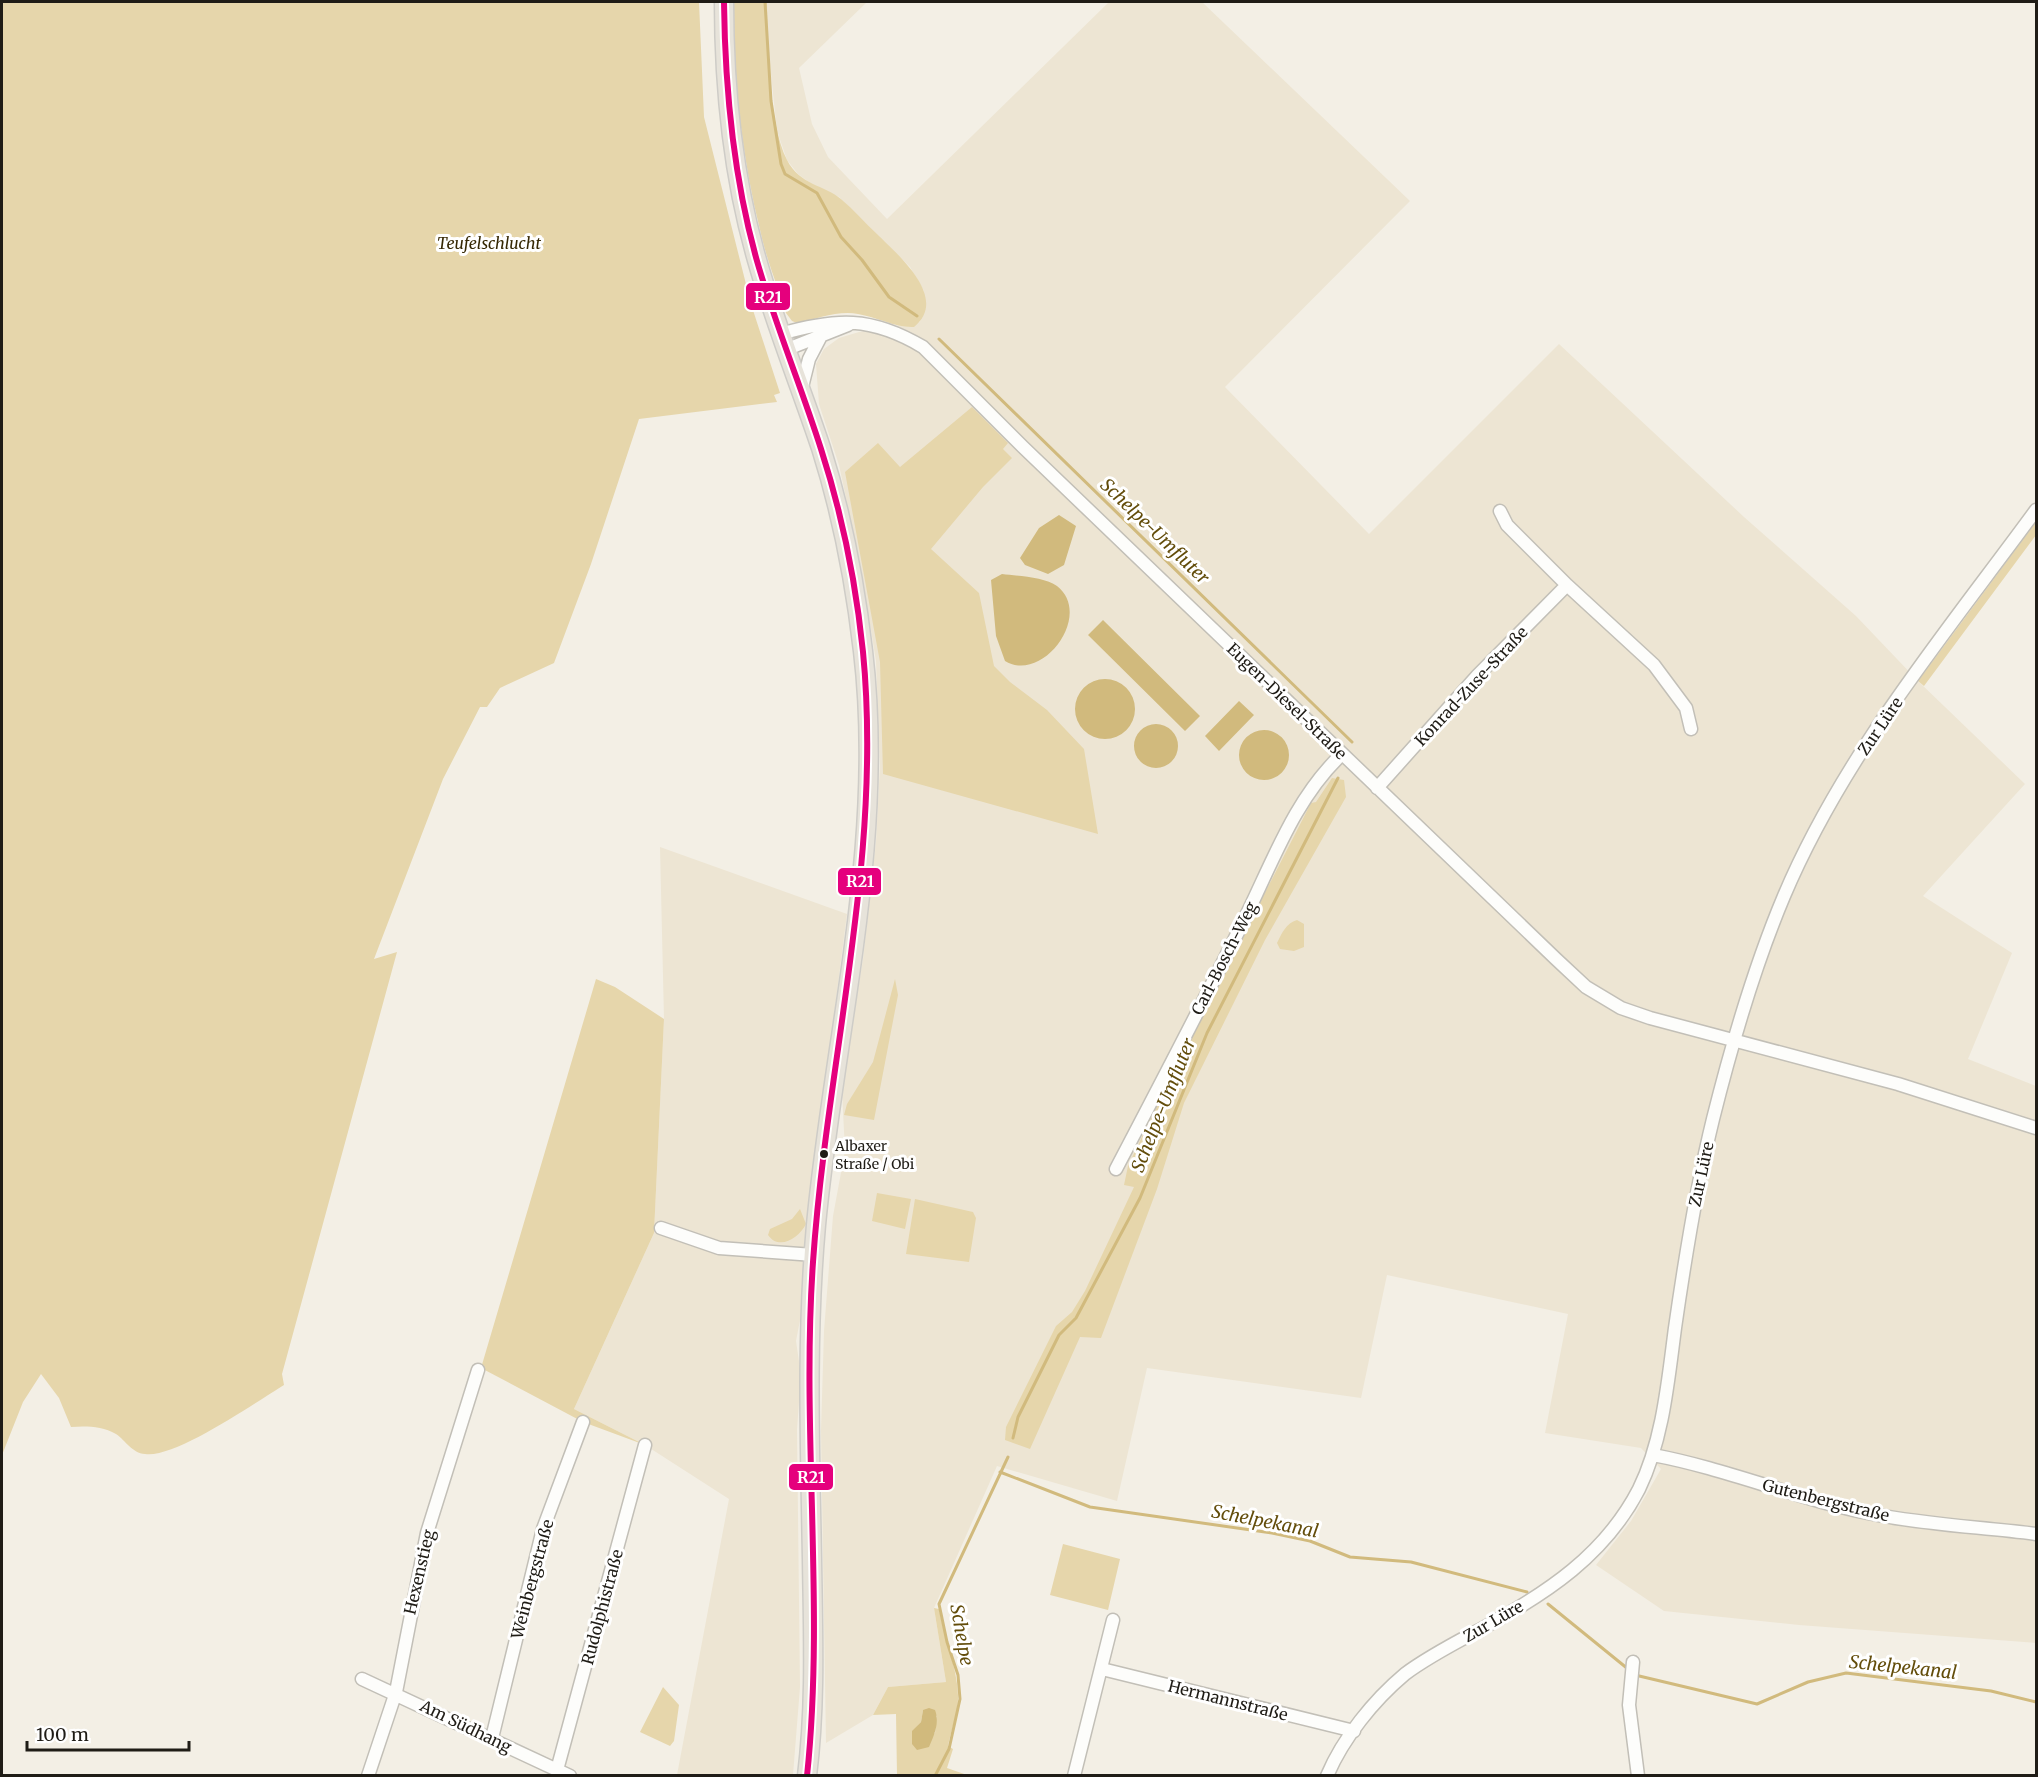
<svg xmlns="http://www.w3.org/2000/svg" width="2038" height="1777" viewBox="0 0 2038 1777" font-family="Merriweather,serif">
<rect width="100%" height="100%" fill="#f3efe5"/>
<path fill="#ede5d3" d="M 767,2 L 867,2 L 799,68 L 812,124 L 828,157 L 887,219 L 1109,2 L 1202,2 L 1410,201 L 1225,387 L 1369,534 L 1559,344 L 1744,517 L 1856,616 L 1918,681 L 2025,784 L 1923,896 L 2012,953 L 1968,1059 L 2036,1086 L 2036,1643 L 1799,1625 L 1664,1611 L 1596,1565 L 1631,1521 L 1661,1469 L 1641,1448 L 1545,1433 L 1568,1314 L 1387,1275 L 1361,1398 L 1147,1368 L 1117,1501 L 997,1466 L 934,1608 L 946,1682 L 888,1687 L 873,1715 L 826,1743 L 821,1430 L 824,1331 L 833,1216 L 845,1151 L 842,1091 L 863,959 L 876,842 L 880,765 L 876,661 L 860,563 L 839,465 L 819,404 L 816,364 L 824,349 L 839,338 L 859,332 L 920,322 L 924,291 L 910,267 L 839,197 L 818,189 L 798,174 L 787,160 L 777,131 L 768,46 Z
M 660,847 L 847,914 L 809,1209 L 801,1315 L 796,1341 L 801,1375 L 797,1429 L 800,1687 L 793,1775 L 677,1775 L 729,1499 L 645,1445 L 574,1409 L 654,1233 L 664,1019 Z"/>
<path fill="#e6d6ab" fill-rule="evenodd" d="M 2,2 L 699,2 L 704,117 L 751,304 L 780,393 L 774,395 L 777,402 L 639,419 L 591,564 L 554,663 L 500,688 L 487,707 L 480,707 L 443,779 L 374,959 L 397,952 L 282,1374 L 284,1385 C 256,1402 175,1459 145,1454 C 132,1453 126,1441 116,1434 C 102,1426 86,1426 71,1427 L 59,1398 L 41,1374 L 23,1402 L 2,1455 Z
M 733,2 L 767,2 C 768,44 768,122 787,160 C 800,185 824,185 841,199 C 854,210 865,223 877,234 C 897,254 950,298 914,327 C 896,328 877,317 858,314 C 839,310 816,319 797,323 L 792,321 L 786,313 C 778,287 767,261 761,234 C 742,158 733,80 733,2 Z
M 972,407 L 1008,443 L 1003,449 L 1012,458 L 983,487 L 931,549 L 979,593 L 994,666 L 1010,682 L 1047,710 L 1084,749 L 1098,834 L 883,774 L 880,662 L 845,472 L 878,443 L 900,467 Z
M 2036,522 L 2036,535 L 1924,686 L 1918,681 Z
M 1332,778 L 1344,780 L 1346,797 L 1265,940 L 1184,1103 L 1157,1189 L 1101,1338 L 1080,1337 L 1030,1449 L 1005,1440 L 1006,1427 L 1056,1326 L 1072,1312 L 1085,1291 L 1134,1187 L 1124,1185 L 1128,1166 L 1171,1076 L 1311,803 L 1316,802 Z
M 1297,920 L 1304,924 L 1304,947 L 1294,951 L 1280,949 L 1277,943 C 1282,933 1286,923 1297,920 Z
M 596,979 L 615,987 L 664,1019 L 654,1233 L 574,1409 L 645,1445 L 583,1422 L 481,1368 Z
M 895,979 L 898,995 L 874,1120 L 844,1115 L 847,1104 L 873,1062 Z
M 877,1193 L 911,1199 L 905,1229 L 872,1221 Z
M 915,1199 L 973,1212 L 976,1218 L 969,1262 L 906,1254 Z
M 800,1209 L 806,1224 C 799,1238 779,1251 768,1235 L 770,1229 L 792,1219 Z
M 1063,1544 L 1120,1559 L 1108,1610 L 1050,1595 Z
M 934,1608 L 939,1609 C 944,1638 957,1666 958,1695 C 959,1711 951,1730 948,1746 L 953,1749 L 947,1768 L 967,1775 L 897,1775 L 896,1714 L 873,1715 L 888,1687 L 946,1682 ZM 923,1710 L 937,1716 L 935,1733 L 912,1744 L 913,1731 L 921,1722 Z
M 663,1687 L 679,1705 L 674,1741 L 670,1746 L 640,1732 Z"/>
<path fill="#d1ba7d" d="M 1059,515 L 1076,526 L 1064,565 L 1048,574 L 1025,565 L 1020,558 L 1039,528 Z
M 1002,574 C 1018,576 1045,577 1057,586 C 1094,615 1042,684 1005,661 L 996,636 L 991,580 Z
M 1103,620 L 1200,716 L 1185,731 L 1088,635 Z
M1075 709a30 30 0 1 1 60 0a30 30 0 1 1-60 0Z
M 1239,701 L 1254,715 L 1219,751 L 1205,736 Z
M1134 746a22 22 0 1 1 44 0a22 22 0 1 1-44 0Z
M1239 755a25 25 0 1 1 50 0a25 25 0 1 1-50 0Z
M 929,1708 L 935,1710 C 940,1723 934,1735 929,1747 L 917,1750 L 912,1744 L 912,1731 L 921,1722 L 923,1710 Z"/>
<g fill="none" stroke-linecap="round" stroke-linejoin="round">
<path stroke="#d1ba7d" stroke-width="3" d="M 765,2 L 771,101 L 781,164 L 785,174 L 817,193 L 841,237 L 862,260 L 889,297 L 917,316
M 939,339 L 1352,742
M 1013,1438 L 1018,1417 L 1059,1335 L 1076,1318 L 1140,1198 L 1207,1033 L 1338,778
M 1000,1472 L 1090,1507 L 1272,1533 L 1310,1541 L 1350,1557 L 1411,1562 L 1527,1592
M 1548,1604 L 1628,1669
M 1635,1675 L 1757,1704 L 1808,1682 L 1846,1673 L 1991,1691 L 2036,1702
M 935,1776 L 949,1749 L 960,1699 L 958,1675 L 947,1642 L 939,1604 L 1008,1457"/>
<defs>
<path id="minor" d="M 780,334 C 836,318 871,316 923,347 L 1023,447 L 1556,959 L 1586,987 L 1621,1008 L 1650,1018 L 1898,1084 L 2036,1128
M 785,350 L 848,325
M 802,387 L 809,359 L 821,336
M 1567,585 L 1654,665 L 1686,708 L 1691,729
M 1377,788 L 1477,676 L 1567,585 L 1507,525 L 1500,511
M 1116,1169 C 1159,1087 1202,1005 1243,922 C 1272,864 1294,799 1342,754
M 661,1228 L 719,1248 L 814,1255
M 1653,1455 C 1728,1469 1799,1500 1873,1514 C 1927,1525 1983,1527 2036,1534
M 1633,1662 L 1629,1705 L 1638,1776
M 1102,1669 L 1354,1731
M 362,1679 L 570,1776
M 492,1738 L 543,1529 L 583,1422
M 557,1770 L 645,1445
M 368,1776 L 396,1692 L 427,1533 L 478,1370
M 1074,1776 L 1113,1620
M 1327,1776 C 1343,1738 1374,1700 1405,1674 C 1429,1656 1457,1642 1483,1628 C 1547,1593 1605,1555 1639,1489 C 1663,1440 1668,1381 1675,1328 C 1685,1258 1696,1188 1713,1119 C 1732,1043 1754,967 1784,896 C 1844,754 1946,633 2036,510"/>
<path id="primary" d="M 724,2 C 724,88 733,177 757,260 C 775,324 800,385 821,448 C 842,514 855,582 863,651 C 886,844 834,1034 816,1225 C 806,1336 810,1448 812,1559 C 813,1631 816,1704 807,1776"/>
</defs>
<use href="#minor" stroke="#c2bfb7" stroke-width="15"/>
<use href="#primary" stroke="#ceccc7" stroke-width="21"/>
<use href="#minor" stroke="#fdfdfb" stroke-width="12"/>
<use href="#primary" stroke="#e7e3da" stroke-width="18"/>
<defs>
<path id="bus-1" d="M 724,2 C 725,90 733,176 757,261 C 775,324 801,386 821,449 C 842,514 856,583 863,652 C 883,858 827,1057 813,1262 C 801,1433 825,1605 807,1776"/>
</defs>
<use href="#bus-1" stroke="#fff" stroke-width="10"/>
<use href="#bus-1" stroke="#e5007d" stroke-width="6"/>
</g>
<circle fill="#1f1c16" stroke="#fff" stroke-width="2" cx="824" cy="1154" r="5"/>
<g text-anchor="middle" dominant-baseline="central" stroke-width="6" stroke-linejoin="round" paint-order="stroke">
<g font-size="14" fill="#1f1c16" stroke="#fff" text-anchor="start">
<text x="835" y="1146">Albaxer<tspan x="835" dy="18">Straße / Obi</tspan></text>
</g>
<g font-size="16" font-style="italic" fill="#362803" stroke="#fff">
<text x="489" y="243">Teufelschlucht</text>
</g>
<g font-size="16" fill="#1f1c16" stroke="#fff">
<text transform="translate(1471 686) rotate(-47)">Konrad-Zuse-Straße</text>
<text transform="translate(1287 701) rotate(44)">Eugen-Diesel-Straße</text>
<text transform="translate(1880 726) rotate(-56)">Zur Lüre</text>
<text transform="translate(1224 958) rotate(-63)">Carl-Bosch-Weg</text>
<text transform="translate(1701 1174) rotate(-78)">Zur Lüre</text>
<text transform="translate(1826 1500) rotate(14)">Gutenbergstraße</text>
<text transform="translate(419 1572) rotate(-77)">Hexenstieg</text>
<text transform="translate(532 1579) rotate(-75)">Weinbergstraße</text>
<text transform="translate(602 1607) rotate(-75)">Rudolphistraße</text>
<text transform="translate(1493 1621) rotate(-30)">Zur Lüre</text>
<text transform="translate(1228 1700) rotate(14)">Hermannstraße</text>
<text transform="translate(466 1726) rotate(26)">Am Südhang</text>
</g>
<g font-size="18" font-style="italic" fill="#634d0b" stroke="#fff">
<text transform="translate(1155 531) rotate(44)">Schelpe-Umfluter</text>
<text transform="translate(1163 1105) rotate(-68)">Schelpe-Umfluter</text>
<text transform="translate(1265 1521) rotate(11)">Schelpekanal</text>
<text transform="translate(962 1635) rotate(80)">Schelpe</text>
<text transform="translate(1903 1667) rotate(6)">Schelpekanal</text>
</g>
</g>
<g stroke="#fff" stroke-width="2">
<rect x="745" y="282" width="46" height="29" rx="6" fill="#e5007d"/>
<rect x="837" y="867" width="45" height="29" rx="6" fill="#e5007d"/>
<rect x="788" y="1463" width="46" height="28" rx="6" fill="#e5007d"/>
</g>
<g font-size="16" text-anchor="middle" font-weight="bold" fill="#fff">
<text x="768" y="303">R21</text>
<text x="860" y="887">R21</text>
<text x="811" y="1483">R21</text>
</g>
<rect width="2038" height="1777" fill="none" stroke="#1f1c16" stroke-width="6"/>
<path d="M27 1741v9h162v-9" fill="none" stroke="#1f1c16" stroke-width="3"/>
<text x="36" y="1741" font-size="18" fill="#1f1c16" stroke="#ffffff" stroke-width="4.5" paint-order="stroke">100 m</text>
</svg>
